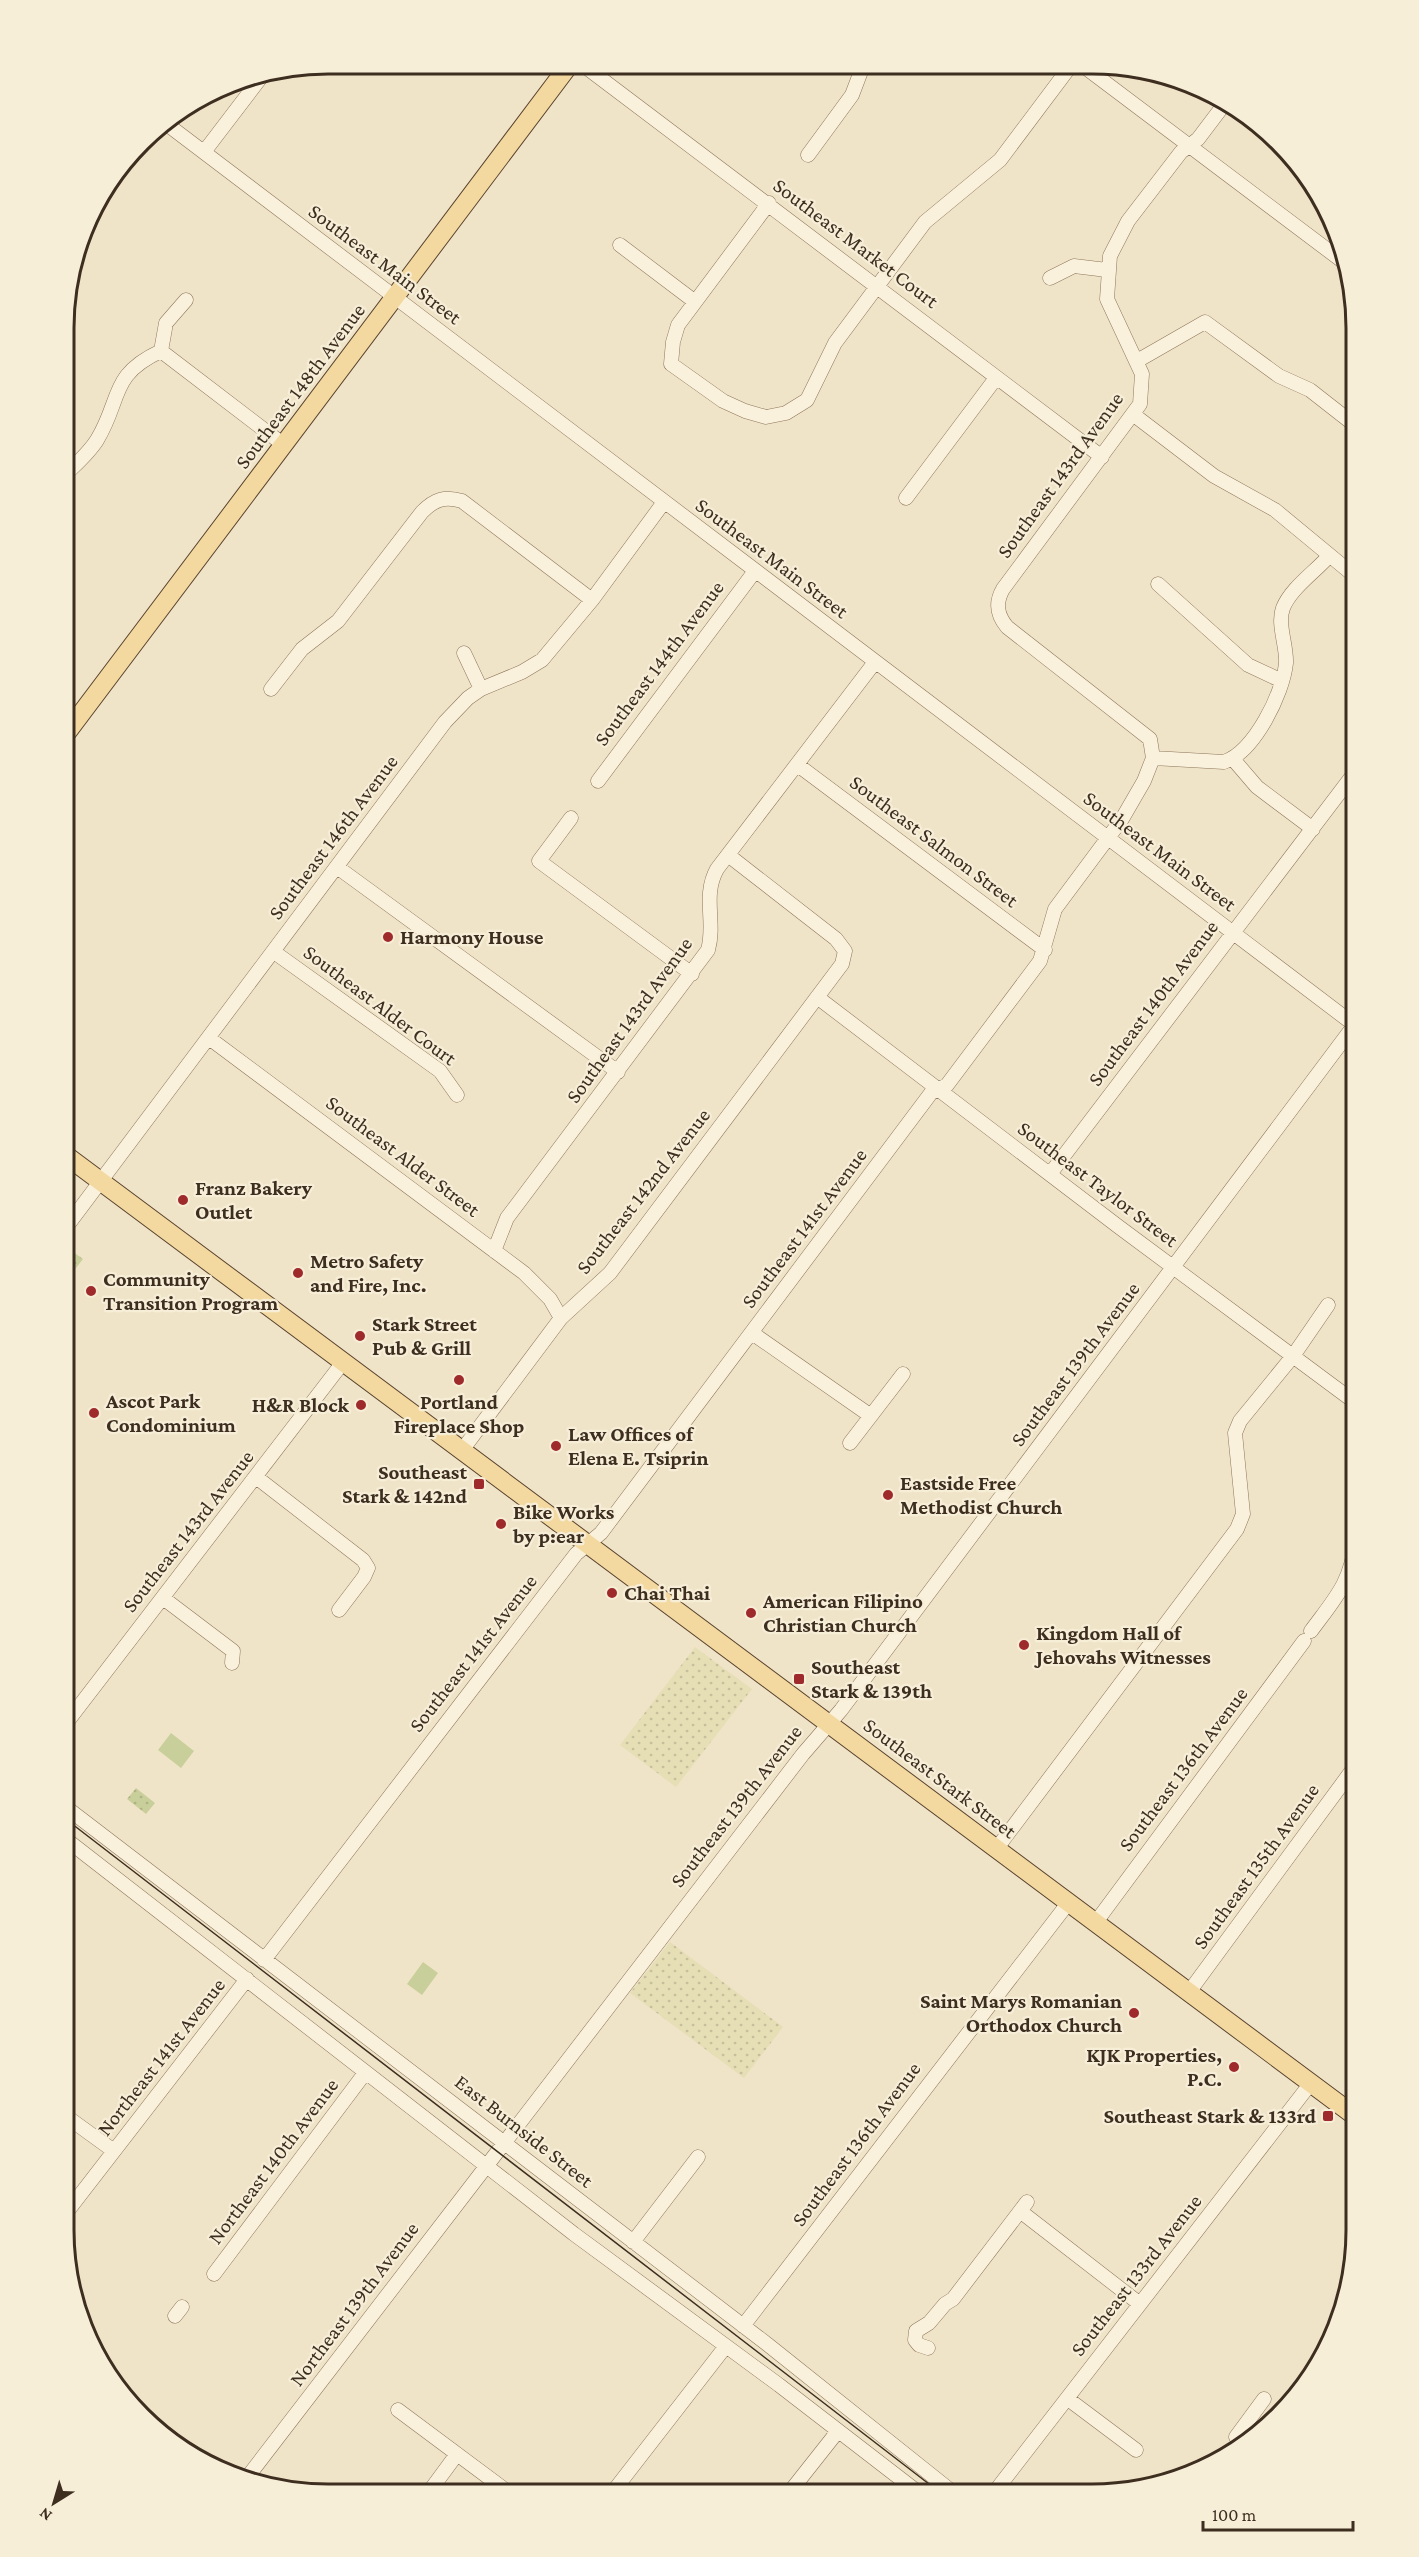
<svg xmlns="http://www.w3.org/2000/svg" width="1419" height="2557" viewBox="0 0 1419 2557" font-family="'Crimson Pro',serif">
<defs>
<pattern id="farmland-dots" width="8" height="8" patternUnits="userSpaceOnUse" patternTransform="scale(1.5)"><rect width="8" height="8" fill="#e6deb5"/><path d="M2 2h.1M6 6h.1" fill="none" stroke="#c6bf9b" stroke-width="1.8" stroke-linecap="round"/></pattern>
<pattern id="park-dots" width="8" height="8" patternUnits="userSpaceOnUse" patternTransform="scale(1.5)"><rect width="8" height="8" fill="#c9cf9b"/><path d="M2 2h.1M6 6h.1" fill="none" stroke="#aeb285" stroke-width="1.8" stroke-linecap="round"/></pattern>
</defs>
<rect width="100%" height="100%" fill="#f0e4c8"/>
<path fill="url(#farmland-dots)" d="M 695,1647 L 752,1689 L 676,1787 L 620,1745 Z
M 670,1942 L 783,2027 L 744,2078 L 630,1993 Z"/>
<path fill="#c9cf9b" d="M 171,1733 L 194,1751 L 181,1768 L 158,1750 Z
M 423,1962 L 438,1973 L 422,1995 L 407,1984 Z"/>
<path fill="url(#park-dots)" d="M 69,1249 L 83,1259 L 73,1272 L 64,1265 L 64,1255 Z
M 136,1788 L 155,1803 L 146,1814 L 127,1799 Z"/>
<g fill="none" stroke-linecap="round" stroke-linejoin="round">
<defs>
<path id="minor" d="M 583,65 L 1102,457
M 1086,68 L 1345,263
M 164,122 L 1356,1026
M 204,152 L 262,76
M 808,155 L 852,95 L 863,66
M 769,203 L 678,325 L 673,342 L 671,364 L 723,401 L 745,411 L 766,417 L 786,413 L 807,400 L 835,343 L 925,222 L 1000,160 L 1069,68
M 620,245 L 694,301
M 1050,278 L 1074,266 L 1107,270
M 161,351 L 284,445
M 161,351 L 166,323 L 186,300
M 1137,361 L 1205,322 L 1279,376 L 1310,390 L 1356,426
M 1134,415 L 1214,476 L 1275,510 L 1356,577
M 65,475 C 76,464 89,453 97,440 C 122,399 109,375 161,351
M 906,498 L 996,378
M 1158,584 L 1248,665 L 1282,681
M 464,653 L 481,689
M 271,689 L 302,649 L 338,621 L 422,512 C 435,499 445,496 462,501 L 592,600
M 1153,758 L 1224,762 C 1254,752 1283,694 1286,663 C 1287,646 1277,624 1283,608 C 1291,588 1315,572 1329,556
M 1233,759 L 1257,787 L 1313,829
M 799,766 L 1045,950
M 598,781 L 755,571
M 571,818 L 539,861 L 692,974
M 337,867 L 618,1072
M 274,952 L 440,1071 L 457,1095
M 817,997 L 1119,1227 L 1356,1403
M 209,1038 L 524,1273 L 550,1299 L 561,1318
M 1050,1174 L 1356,771
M 64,1230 L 445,722 L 468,698 L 481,689 L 522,672 L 542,660 L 592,600 L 664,502
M 494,1251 L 507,1218 L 708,950 C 716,922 702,896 717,869 L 875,662
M 752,1333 L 871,1416
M 850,1443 L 903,1374
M 463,1449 L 561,1318 L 610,1273 L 842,964 L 845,951 L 836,939 L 728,855
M 256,1477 L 363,1560 L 368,1568 L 364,1577 L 339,1610
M 163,1598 L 233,1651 L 232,1663
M 1311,1631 C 1336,1597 1350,1584 1356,1541
M 64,1726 L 344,1361
M 63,1805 L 767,2344 L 955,2494
M 63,1837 L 574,2234 L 779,2385 L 919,2493
M 997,1848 L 1237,1529 L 1243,1514 L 1235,1433 L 1240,1421 L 1293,1356 L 1328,1305
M 1096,1922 L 1304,1641
M 264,1960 L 576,1554 L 601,1533 L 931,1093 L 947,1085 L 1040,961 L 1055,909 L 1122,819 L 1144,781 L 1153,758 L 1150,739 L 1007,627 C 997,615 995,603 1003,589 L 1140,404 L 1142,374 L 1107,299 L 1110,256 L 1128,221 L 1181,152 L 1198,139 L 1226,102
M 1189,1992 L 1356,1765
M 63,2114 L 114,2151
M 1020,2211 L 1140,2304
M 63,2217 L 247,1979
M 633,2242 L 698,2157
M 214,2274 L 365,2073
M 175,2316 L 182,2307
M 743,2326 L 1069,1902
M 928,2348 L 919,2345 L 915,2340 L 916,2331 L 929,2323 L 945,2304 L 953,2299 L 1027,2202
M 1068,2399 L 1136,2450
M 398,2410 L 508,2492
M 1245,2443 L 1236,2437 L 1264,2399
M 246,2479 L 803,1754 L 841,1710 L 1356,1023
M 429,2492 L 457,2454
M 612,2493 L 726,2346
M 789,2493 L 838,2431
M 993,2494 L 1311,2083"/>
<path id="major" d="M 65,735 L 570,64
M 64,1154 L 1355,2116"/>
</defs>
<use href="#minor" stroke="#8d765c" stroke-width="15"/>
<use href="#major" stroke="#5b4430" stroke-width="20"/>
<use href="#minor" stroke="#faf1dc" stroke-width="14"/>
<use href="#major" stroke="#f3d9a0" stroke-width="18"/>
<path stroke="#3d2e20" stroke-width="1.5" d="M 63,1817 L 942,2494"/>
</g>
<g fill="#9e2a2b" stroke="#f7eed8" stroke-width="2">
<circle cx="388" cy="937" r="6"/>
<circle cx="183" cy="1200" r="6"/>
<circle cx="298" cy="1273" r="6"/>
<circle cx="91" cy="1291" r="6"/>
<circle cx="360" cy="1336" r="6"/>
<circle cx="459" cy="1380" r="6"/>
<circle cx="361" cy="1405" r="6"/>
<circle cx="94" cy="1413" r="6"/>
<circle cx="556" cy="1446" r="6"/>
<rect x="473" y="1478" width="12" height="12" rx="3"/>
<circle cx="888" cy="1495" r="6"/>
<circle cx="501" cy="1524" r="6"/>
<circle cx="612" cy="1593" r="6"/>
<circle cx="751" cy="1613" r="6"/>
<circle cx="1024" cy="1645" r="6"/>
<rect x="793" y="1673" width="12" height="12" rx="3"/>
<circle cx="1134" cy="2013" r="6"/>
<circle cx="1234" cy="2067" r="6"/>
<rect x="1322" y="2110" width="12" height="12" rx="3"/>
</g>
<g text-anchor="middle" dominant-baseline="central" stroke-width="4.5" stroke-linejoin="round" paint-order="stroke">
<g font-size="21" fill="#3d2e20" stroke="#f7eed8">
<text transform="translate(856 243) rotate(37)">Southeast Market Court</text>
<text transform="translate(385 264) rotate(37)">Southeast Main Street</text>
<text transform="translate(300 386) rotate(-53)">Southeast 148th Avenue</text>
<text transform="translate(1060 475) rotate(-54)">Southeast 143rd Avenue</text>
<text transform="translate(772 558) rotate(37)">Southeast Main Street</text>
<text transform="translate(659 663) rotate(-53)">Southeast 144th Avenue</text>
<text transform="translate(333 837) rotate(-53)">Southeast 146th Avenue</text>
<text transform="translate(934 841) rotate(37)">Southeast Salmon Street</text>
<text transform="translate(1160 851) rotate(37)">Southeast Main Street</text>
<text transform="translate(1153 1003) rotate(-53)">Southeast 140th Avenue</text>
<text transform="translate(380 1005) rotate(37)">Southeast Alder Court</text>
<text transform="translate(629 1020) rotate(-54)">Southeast 143rd Avenue</text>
<text transform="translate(403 1156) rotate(37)">Southeast Alder Street</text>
<text transform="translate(1098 1184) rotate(37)">Southeast Taylor Street</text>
<text transform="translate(643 1191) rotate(-52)">Southeast 142nd Avenue</text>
<text transform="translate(804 1228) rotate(-53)">Southeast 141st Avenue</text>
<text transform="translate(1075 1364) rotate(-53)">Southeast 139th Avenue</text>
<text transform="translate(188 1531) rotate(-52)">Southeast 143rd Avenue</text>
<text transform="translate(473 1653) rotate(-52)">Southeast 141st Avenue</text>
<text transform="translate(1183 1769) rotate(-53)">Southeast 136th Avenue</text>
<text transform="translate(940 1778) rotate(37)">Southeast Stark Street</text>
<text transform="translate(736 1806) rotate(-52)">Southeast 139th Avenue</text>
<text transform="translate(1256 1866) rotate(-54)">Southeast 135th Avenue</text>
<text transform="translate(161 2057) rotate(-52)">Northeast 141st Avenue</text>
<text transform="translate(524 2131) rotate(38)">East Burnside Street</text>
<text transform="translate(856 2144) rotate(-53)">Southeast 136th Avenue</text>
<text transform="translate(273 2161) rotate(-53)">Northeast 140th Avenue</text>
<text transform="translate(1136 2275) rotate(-52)">Southeast 133rd Avenue</text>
<text transform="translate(354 2304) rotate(-53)">Northeast 139th Avenue</text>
</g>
<g font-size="21" font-weight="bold" fill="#3d2e20" stroke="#f7eed8" text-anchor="start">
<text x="400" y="937">Harmony House</text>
<text x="195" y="1188">Franz Bakery<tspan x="195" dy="24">Outlet</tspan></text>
<text x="310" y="1261">Metro Safety<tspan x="310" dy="24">and Fire, Inc.</tspan></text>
<text x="103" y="1279">Community<tspan x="103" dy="24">Transition Program</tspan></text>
<text x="372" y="1324">Stark Street<tspan x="372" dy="24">Pub &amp; Grill</tspan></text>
<text x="106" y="1401">Ascot Park<tspan x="106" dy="24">Condominium</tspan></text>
<text x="459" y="1402" text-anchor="middle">Portland<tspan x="459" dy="24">Fireplace Shop</tspan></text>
<text x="349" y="1405" text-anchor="end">H&amp;R Block</text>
<text x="568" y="1434">Law Offices of<tspan x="568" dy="24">Elena E. Tsiprin</tspan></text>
<text x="467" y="1472" text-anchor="end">Southeast<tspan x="467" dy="24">Stark &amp; 142nd</tspan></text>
<text x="900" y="1483">Eastside Free<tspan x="900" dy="24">Methodist Church</tspan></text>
<text x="513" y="1512">Bike Works<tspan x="513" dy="24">by p:ear</tspan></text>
<text x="624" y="1593">Chai Thai</text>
<text x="763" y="1601">American Filipino<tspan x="763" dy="24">Christian Church</tspan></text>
<text x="1036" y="1633">Kingdom Hall of<tspan x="1036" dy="24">Jehovahs Witnesses</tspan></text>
<text x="811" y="1667">Southeast<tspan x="811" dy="24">Stark &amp; 139th</tspan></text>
<text x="1122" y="2001" text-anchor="end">Saint Marys Romanian<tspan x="1122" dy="24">Orthodox Church</tspan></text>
<text x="1222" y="2055" text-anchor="end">KJK Properties,<tspan x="1222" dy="24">P.C.</tspan></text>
<text x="1316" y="2116" text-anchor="end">Southeast Stark &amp; 133rd</text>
</g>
</g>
<path d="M0 0H1419V2557H0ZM328 74H1092A254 254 0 0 1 1346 328V2230A254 254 0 0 1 1092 2484H328A254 254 0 0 1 74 2230V328A254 254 0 0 1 328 74Z" fill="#f7eed8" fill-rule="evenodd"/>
<path fill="none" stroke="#3d2e20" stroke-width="3" d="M328 74H1092A254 254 0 0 1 1346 328V2230A254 254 0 0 1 1092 2484H328A254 254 0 0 1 74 2230V328A254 254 0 0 1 328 74Z"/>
<g transform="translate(54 2503) rotate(217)" stroke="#f7eed8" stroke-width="4.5" paint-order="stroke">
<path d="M0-4.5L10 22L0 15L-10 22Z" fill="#3d2e20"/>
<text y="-9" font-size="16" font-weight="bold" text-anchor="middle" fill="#3d2e20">N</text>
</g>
<path d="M1203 2521v9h150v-9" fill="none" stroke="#3d2e20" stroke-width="3"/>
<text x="1212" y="2521" font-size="18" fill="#3d2e20" stroke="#f7eed8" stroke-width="4.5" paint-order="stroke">100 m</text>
</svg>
